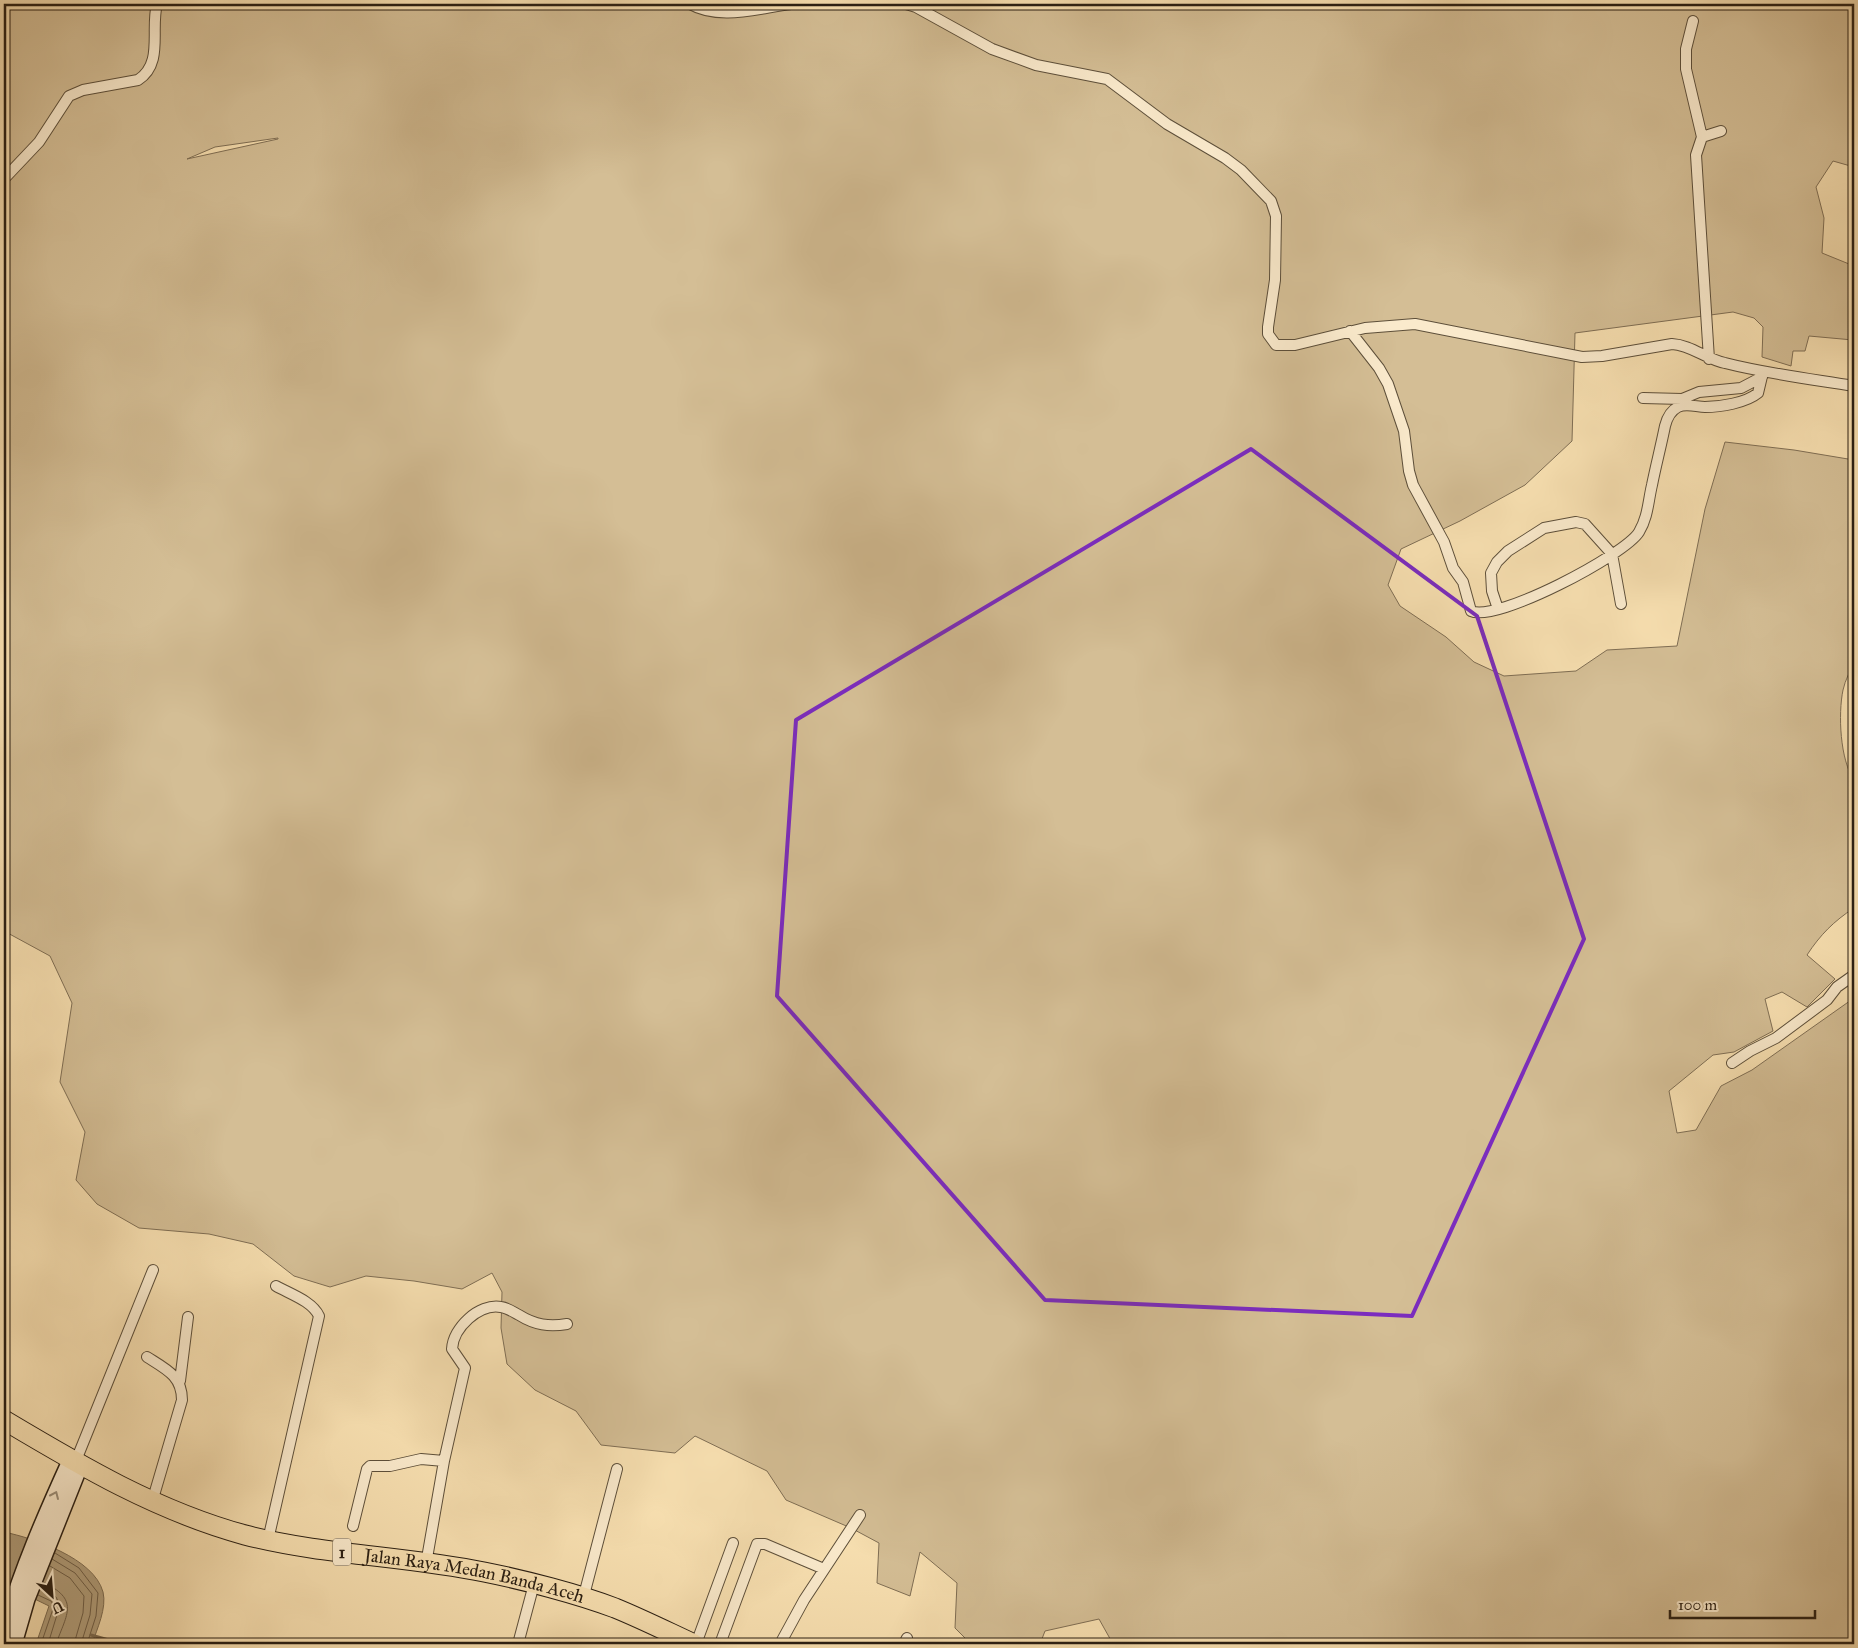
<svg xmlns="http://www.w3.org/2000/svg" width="1858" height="1648" viewBox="0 0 1858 1648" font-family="'IM FELL Great Primer',serif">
<rect width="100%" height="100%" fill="#f7dfb0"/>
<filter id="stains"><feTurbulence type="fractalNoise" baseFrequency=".004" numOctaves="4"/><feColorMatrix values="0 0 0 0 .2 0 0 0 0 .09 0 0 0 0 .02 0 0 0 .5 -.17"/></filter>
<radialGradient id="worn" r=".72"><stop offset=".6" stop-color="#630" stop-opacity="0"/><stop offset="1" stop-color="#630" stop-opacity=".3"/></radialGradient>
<path fill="#d4be95" stroke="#7f6e54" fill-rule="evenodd" d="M 4,4 L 1854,4 L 1854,167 L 1833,161 L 1816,187 L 1824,218 L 1822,253 L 1854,266 L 1854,348 L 1853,340 L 1809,336 L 1805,351 L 1793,351 L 1791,366 L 1762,357 L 1763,327 L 1754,318 L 1733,312 L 1575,333 L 1572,441 L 1525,485 L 1460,521 L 1401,549 L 1388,585 L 1400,606 L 1446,637 L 1474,662 L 1504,676 L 1576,671 L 1607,650 L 1677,646 L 1705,509 L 1725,442 L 1794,450 L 1854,460 L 1854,661 C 1851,670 1845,680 1843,690 C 1838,714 1840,760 1854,780 L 1854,908 C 1834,921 1820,935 1807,955 L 1835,979 L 1807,1007 L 1782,992 L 1765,999 L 1773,1031 L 1734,1052 L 1713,1055 L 1669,1091 L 1677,1133 L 1696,1130 L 1721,1086 L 1752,1070 L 1854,998 L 1854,1644 L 1113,1644 L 1099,1619 L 1045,1631 L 1040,1644 L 971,1644 L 955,1628 L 957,1583 L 920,1552 L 910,1596 L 877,1583 L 879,1543 L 851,1528 L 786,1500 L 767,1471 L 695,1436 L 675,1453 L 601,1445 L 576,1411 L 535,1390 L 507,1364 L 501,1328 L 502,1292 L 492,1273 L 462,1289 L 414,1281 L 366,1276 L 330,1287 L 294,1276 L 253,1244 L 209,1234 L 139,1228 L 97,1204 L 76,1180 L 85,1132 L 60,1082 L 72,1003 L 50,956 L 4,931 ZM 278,138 L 278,139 L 187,159 L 215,147 Z"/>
<path fill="#b19e7b" stroke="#7b6b51" d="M 4,1532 C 33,1538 94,1558 103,1592 C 107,1608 97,1629 92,1644 L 36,1644 L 49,1606 L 4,1584 Z"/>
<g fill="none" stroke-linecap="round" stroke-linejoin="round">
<path stroke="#6e5e47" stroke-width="1" d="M 55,1553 L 79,1568 L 98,1593 L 96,1616 L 87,1644
M 52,1559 L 75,1573 L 92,1594 L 90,1615 L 81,1644
M 50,1566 L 70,1578 L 84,1596 L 83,1613 L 74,1644
M 43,1582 C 80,1600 67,1613 56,1644
M 40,1589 L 56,1597 L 60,1605 L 48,1644
M 38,1595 L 51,1601 L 54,1606 L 41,1644"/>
<path stroke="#7b6b51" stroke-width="3" d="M 91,1635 L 123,1644"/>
<defs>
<path id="street" d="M 690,4 C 720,21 758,8 791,4
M 906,4 L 916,7 L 992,49 L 1036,65 L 1107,79 L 1167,124 L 1225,158 L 1241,170 L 1271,201 L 1276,216 L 1275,280 L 1268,327 L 1268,334 L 1276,345 L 1295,345 L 1365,328 L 1415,324 L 1582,357 L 1602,356 L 1672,344 C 1691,345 1706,359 1725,363 C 1768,374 1811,379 1854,386
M 1693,21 L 1686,49 L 1686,69 L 1702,137
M 4,179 L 39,142 L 69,96 L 83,90 L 138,80 C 164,63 150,30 157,4
M 1350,331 L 1379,368 L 1388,384 L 1404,431 L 1409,471 L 1413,485 L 1444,542 L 1453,568 L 1463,582 L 1471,611 C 1496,623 1625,555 1639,532 C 1648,517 1648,502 1652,485 C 1656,465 1661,446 1665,426 C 1667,418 1670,411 1678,407 C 1686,403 1697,407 1705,407 C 1720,407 1746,403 1758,393 L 1763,372
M 1709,359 L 1696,155 L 1702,137 L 1721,131
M 1643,398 L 1682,399 L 1699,392 L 1741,388 L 1762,377
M 1498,609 L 1492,591 L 1491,573 L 1497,562 L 1508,551 L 1544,528 L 1576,522 L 1585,524 L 1612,554 L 1621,604
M 1732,1063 L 1750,1051 L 1776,1038 L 1827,1000 L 1837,987 L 1854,975
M 147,1357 C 166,1369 182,1376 182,1400 L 152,1502
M 180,1381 L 188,1317
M 75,1463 L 153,1270
M 353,1526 L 367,1469 L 370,1466 L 390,1466 L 421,1459 L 444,1461
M 268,1540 L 319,1316 C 312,1301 290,1294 276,1286
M 426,1564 L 444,1461 L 465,1368 L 452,1349 C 453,1328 479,1303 501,1307 C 508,1308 513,1312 519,1315 C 535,1325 549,1327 567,1324
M 583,1599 L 617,1469
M 518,1644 L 534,1584
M 665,1644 L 671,1633
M 696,1644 L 733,1543
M 720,1644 L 757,1544 L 765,1544 L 824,1569
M 780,1644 L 804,1600 L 860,1515
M 904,1644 L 907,1638"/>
<path id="secondary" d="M 4,1630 C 21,1571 45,1516 70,1461
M 14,1644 L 27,1599 L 80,1466"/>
<g id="highway">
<path id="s1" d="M 4,1420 C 81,1466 157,1511 245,1535 C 323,1555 405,1556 484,1572 C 524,1580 578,1594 615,1608 C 642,1619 668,1632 694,1644"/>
</g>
</defs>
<use href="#street" stroke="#5d4f3a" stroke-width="12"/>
<use href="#secondary" stroke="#2a1f13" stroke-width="18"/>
<use href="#highway" stroke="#2a1f13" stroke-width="21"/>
<use href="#street" stroke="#faeacc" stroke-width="10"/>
<use href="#secondary" stroke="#faeacc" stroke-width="15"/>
<use href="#highway" stroke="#f7dfb0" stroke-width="19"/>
</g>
<defs><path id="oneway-chevron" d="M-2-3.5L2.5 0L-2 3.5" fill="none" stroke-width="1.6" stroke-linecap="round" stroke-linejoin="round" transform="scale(1.25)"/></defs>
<use stroke="#9c8f79" href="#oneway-chevron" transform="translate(55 1495) rotate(-66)"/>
<path fill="none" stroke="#7b2cbf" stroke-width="4" stroke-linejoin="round" d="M 1251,449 L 1477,616 L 1584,939 L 1412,1316 L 1045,1300 L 777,996 L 796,720 Z"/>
<g text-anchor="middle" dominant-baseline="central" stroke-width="4" stroke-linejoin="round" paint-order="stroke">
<rect fill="#faeacc" stroke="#685c4a" stroke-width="1" x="333" y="1538.5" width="18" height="27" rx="4"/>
<g font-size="16" font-weight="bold" fill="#2a1f13">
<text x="342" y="1552">1</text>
</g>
<g font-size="18" fill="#2a1f13" stroke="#faeacc">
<text stroke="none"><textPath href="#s1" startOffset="501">Jalan Raya Medan Banda Aceh</textPath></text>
</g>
</g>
<rect width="1858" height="1648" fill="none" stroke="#f7dfb0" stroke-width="20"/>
<rect x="5" y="5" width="1848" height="1638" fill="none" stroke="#2a1f13" stroke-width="2.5"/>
<rect x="10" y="10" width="1838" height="1628" fill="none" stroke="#2a1f13"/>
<g transform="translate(52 1596) rotate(154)" stroke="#faeacc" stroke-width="4" paint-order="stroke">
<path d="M0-4L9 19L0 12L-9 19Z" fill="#2a1f13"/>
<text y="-8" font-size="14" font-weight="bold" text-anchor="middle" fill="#2a1f13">U</text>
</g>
<path d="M1670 1610v8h145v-8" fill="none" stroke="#2a1f13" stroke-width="2.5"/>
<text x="1678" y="1610" font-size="15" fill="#2a1f13" stroke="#faeacc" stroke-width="4" paint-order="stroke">100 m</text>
<rect width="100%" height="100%" filter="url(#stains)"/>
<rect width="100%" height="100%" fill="url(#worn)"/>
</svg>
